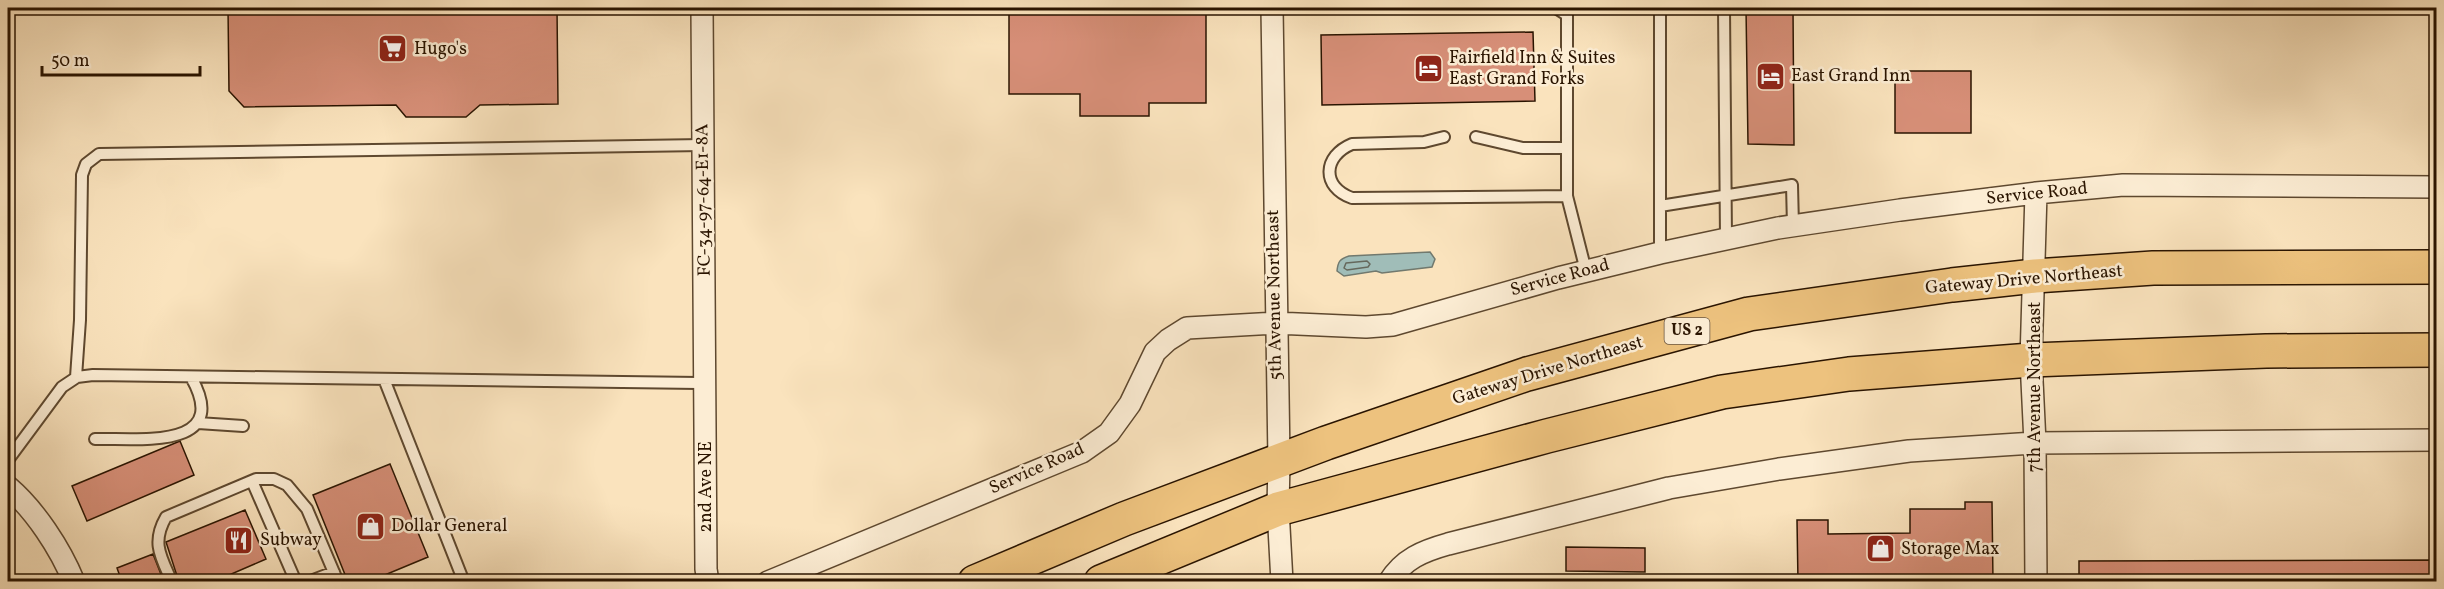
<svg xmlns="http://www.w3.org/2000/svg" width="2444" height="589" viewBox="0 0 2444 589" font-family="Vollkorn,serif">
<rect width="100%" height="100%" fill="#fae3bd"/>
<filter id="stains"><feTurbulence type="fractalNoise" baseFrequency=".00333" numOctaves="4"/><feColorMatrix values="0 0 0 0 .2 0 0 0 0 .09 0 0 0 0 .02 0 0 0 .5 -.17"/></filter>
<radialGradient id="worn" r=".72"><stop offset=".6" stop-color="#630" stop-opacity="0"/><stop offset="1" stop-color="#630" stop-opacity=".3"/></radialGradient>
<path fill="#a0bdb8" stroke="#71796e" stroke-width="1.5" d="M 1430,252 L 1435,259 L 1432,267 L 1382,273 L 1376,271 L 1344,276 L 1337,271 C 1338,261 1340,259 1349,256 Z"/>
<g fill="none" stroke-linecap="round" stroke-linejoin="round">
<path stroke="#65685c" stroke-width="1.5" d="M 1367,261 L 1370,264 L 1368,267 L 1347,270 L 1344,268 L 1346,263 Z"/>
</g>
<path fill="#d78f78" stroke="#2a1400" stroke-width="1.5" d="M 228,8 L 557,8 L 558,104 L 480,105 L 466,117 L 406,117 L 396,105 L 244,107 L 229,91 Z
M 1009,8 L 1206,8 L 1206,103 L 1149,103 L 1149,116 L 1080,116 L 1080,94 L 1009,94 Z
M 1746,8 L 1793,8 L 1794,145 L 1748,144 Z
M 1533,32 L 1535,101 L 1322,105 L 1321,35 Z
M 1895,71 L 1971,71 L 1971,133 L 1895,133 Z
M 180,441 L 194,475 L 87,521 L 72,486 Z
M 390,464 L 428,557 L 368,582 L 348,582 L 313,495 Z
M 1965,502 L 1992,502 L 1993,582 L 1798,582 L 1797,520 L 1828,520 L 1828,534 L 1910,533 L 1910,509 L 1965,509 Z
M 245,510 L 266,559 L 213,582 L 179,582 L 166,542 Z
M 1566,547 L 1645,548 L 1645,572 L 1566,571 Z
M 153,554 L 164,582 L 122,582 L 117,568 Z
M 2436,560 L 2436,582 L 2079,582 L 2079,561 Z"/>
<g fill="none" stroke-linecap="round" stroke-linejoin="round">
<defs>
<path id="lane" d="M 1556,8 L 1567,15 L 1567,196 L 1586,271
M 1660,8 L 1660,253
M 1724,8 L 1726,239
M 1444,137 L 1424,142 L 1352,144 C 1323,156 1321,187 1352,198 L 1567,196
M 1476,137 L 1523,148 L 1567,148
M 1660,206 L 1792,185 L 1793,226
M 76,377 L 80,320 L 82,175 L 86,164 L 99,154 L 703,145
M 384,379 L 462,577 L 461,582
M 198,423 L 243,426
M 95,439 C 138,438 233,451 191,377
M 8,460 L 62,387 L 77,377 L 93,375 L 699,383 L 704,388
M 252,481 L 296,582
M 172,582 C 161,557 151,543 166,517 L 256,479 L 274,479 L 287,485 L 307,509 L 338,582
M 308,582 L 334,572"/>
<path id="street" d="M 702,8 L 706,569 L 708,582
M 1272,8 L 1279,460 L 1278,509 L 1282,582
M 8,487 C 35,510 60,548 74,582
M 768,582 L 1082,452 L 1109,433 L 1130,404 L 1155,352 L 1168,340 L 1187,328 L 1275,323 L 1366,327 L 1393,325 L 1558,278 L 1660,253 L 1778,228 L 1900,210 L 2036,193 L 2123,185 L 2436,187
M 1389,582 C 1403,559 1423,551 1448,544 L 1669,488 L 1779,469 L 1909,451 L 2035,443 L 2436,440
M 2036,582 L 2035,443 L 2031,360 L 2036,193"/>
<path id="highway" d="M 975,582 L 1124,519 L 1326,443 L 1527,374 L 1749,314 L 1952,285 L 2035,276 L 2153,268 L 2436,267
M 1101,582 L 1278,509 L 1547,436 L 1722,392 L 1849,374 L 2031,360 L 2266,351 L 2436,350"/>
</defs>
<use href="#lane" stroke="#5e482f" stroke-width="14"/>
<use href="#street" stroke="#5e482f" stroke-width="24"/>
<use href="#highway" stroke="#2a1400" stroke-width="36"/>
<use href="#lane" stroke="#fcedd4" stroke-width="10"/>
<use href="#street" stroke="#fcedd4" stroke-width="21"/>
<use href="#highway" stroke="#edc27e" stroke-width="33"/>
</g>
<defs>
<symbol id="supermarket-square" viewBox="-11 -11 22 22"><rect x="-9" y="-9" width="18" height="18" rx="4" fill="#8f2418" stroke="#fcedd4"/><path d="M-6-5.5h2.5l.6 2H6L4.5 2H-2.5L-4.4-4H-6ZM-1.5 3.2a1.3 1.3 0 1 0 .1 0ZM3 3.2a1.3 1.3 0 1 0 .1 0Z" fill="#fff"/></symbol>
<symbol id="hotel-square" viewBox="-11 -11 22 22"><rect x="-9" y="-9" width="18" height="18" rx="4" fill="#8f2418" stroke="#fcedd4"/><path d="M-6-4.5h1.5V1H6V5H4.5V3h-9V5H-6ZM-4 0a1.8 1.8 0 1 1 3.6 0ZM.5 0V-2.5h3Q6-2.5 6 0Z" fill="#fff"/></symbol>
<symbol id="shop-square" viewBox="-11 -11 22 22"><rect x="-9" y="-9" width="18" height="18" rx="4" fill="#8f2418" stroke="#fcedd4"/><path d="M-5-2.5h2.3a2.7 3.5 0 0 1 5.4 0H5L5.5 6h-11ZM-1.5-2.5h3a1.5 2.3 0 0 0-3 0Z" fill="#fff"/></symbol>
<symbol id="restaurant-square" viewBox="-11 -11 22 22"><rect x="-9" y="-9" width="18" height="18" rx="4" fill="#8f2418" stroke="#fcedd4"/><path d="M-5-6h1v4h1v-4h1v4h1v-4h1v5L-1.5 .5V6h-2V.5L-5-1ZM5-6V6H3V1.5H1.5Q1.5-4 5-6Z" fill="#fff"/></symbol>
</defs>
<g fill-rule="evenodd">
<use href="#supermarket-square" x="376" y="32" width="33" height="33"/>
<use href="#hotel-square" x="1412" y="52" width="33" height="33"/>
<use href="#hotel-square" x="1754" y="60" width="33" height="33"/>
<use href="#shop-square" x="354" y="510" width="33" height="33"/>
<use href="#restaurant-square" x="222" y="524" width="33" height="33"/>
<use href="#shop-square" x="1864" y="532" width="33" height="33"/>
</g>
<g text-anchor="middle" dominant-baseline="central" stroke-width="5" stroke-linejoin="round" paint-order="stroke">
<rect fill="#fcedd4" stroke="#695540" stroke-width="1.5" x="1664.5" y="318" width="45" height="26" rx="4.5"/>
<g font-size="16" font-weight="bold" fill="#2a1400">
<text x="1687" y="331">US 2</text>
</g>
<g font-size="18" fill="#2a1400" stroke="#fcedd4" text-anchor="start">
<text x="414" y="49">Hugo's</text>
<text x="1449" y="58">Fairfield Inn &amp; Suites<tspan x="1449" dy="21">East Grand Forks</tspan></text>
<text x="1791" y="76">East Grand Inn</text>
<text x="391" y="526">Dollar General</text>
<text x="260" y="540">Subway</text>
<text x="1901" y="549">Storage Max</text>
</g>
<g font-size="18" fill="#2a1400" stroke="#fcedd4">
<text transform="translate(2037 194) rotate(-6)">Service Road</text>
<text transform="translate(704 200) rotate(-91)">FC-34-97-64-E1-8A</text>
<text transform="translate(1560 278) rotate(-15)">Service Road</text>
<text transform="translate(2024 280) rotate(-5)">Gateway Drive Northeast</text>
<text transform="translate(1275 295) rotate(-91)">5th Avenue Northeast</text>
<text transform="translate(1548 371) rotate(-17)">Gateway Drive Northeast</text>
<text transform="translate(2035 387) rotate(-90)">7th Avenue Northeast</text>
<text transform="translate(1037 469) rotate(-24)">Service Road</text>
<text transform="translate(706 487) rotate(-90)">2nd Ave NE</text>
</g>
</g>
<rect width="2444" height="589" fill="none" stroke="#fae3bd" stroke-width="30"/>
<rect x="9" y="9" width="2426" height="571" fill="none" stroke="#2a1400" stroke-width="3"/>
<rect x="15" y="15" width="2414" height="559" fill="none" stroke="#2a1400" stroke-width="1.5"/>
<path d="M42 66v9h158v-9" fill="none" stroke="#2a1400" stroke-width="3"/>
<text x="51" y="66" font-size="18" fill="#2a1400" stroke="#fcedd4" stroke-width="4.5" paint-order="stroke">50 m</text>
<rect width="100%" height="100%" filter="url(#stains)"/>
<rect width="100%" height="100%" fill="url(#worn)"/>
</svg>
